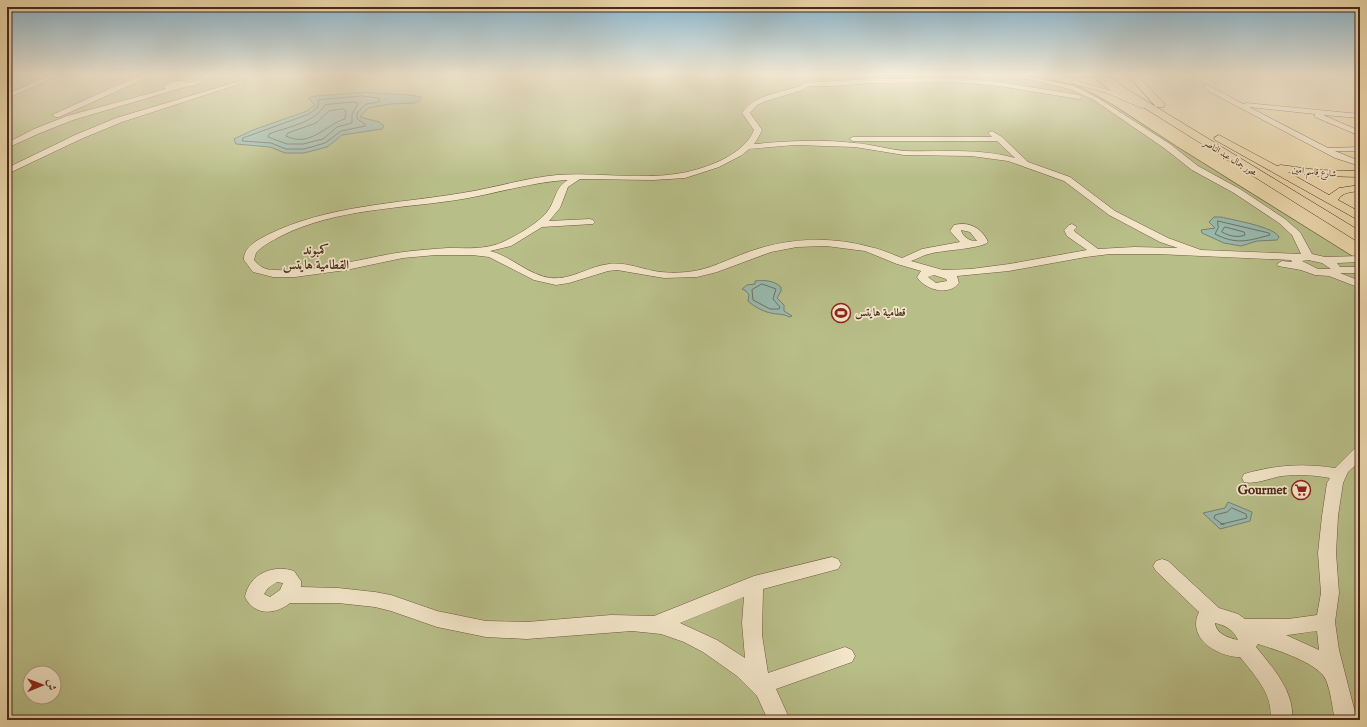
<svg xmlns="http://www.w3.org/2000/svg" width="1367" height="727" viewBox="0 0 1367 727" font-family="'IM FELL English',Amiri,serif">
<rect width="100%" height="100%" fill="#ebd7ab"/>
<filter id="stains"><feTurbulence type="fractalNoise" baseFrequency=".005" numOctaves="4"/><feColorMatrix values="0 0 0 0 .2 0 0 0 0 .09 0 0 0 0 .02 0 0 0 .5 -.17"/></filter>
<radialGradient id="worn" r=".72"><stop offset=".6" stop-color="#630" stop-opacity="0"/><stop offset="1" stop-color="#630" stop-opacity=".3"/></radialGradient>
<path fill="#b8be88" stroke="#817452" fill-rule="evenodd" d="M 7,75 L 1033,75 L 1081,87 L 1115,106 L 1176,146 L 1360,261 L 1360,539 L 1359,552 L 1360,558 L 1360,720 L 7,720 ZM 30,673 L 54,673 L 54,697 L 30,697 Z"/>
<path fill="#98b9ad" stroke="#797f73" d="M 367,92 C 385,95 403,93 421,97 L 421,98 L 419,101 L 414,103 L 391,104 L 368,108 L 360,117 L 379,122 L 384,126 L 382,129 L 342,135 L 327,147 L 304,153 L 285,153 L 270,147 L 236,144 L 234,139 L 253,130 L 307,111 L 315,105 L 308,98 L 316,96 Z
M 1214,217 L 1221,217 C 1233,220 1275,227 1279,237 L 1277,240 L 1257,241 L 1241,246 L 1224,243 L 1202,233 L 1201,230 L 1215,228 L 1209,222 Z
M 755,281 C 764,280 773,280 781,287 L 781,291 L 777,298 L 784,305 L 784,311 L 792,316 L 789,317 C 782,313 778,315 771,313 C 764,312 753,306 748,301 L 749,295 L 746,291 L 742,289 L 747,285 L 755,284 Z
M 1228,502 L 1252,512 L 1250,521 L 1220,529 L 1203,513 L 1225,508 Z"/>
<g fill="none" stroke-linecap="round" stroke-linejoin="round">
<path stroke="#717164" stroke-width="1" d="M 362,96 L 378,98 L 380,100 L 379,102 L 366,104 L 357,113 L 357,119 L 365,124 L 365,126 L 341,131 L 325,143 L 304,149 L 286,149 L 271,143 L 242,141 L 243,138 L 309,114 L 317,108 L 319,100 Z
M 355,102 L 358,104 L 352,114 L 352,123 L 337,127 L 323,139 L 303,144 L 287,144 L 268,137 L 269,134 C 287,127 315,123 325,105 Z
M 344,109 L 346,111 L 345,119 C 325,125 310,148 286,136 L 288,133 L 316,123 L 329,111 Z
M 1218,221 L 1269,233 L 1270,235 C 1247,241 1237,245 1215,234 L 1218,228 Z
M 1225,227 L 1244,232 L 1245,235 C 1237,238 1229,236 1222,232 Z
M 762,284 L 776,289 L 773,299 L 780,307 L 779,309 L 770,309 L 753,300 L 752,290 Z
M 1232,508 L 1246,514 L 1247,518 L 1222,524 L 1214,518 L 1215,515 L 1227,512 Z"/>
<path stroke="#717164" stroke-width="1.5" d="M 1221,524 L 1224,524"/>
<path stroke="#cbb48e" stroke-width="7" stroke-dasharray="7 3.5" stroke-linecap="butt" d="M 1044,76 L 1053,77"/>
<defs>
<path id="minor" d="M 12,75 L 20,75 L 7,81 L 7,77 Z
M 52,75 L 60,75 L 7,98 L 7,94 Z
M 144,75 L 153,75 L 59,117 L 56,117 L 52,115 L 120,84 Z
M 207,75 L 213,76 L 193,86 L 188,86 L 73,120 L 40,133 L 7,148 L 7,143 L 34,129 L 67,116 L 166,89 L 163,87 C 171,80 181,79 190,83 Z
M 1011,75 L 1022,75 L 1074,86 L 1098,98 L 1170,144 L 1198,166 L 1240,189 L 1285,219 L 1300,232 L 1312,254 L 1325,257 L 1360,256 L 1360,262 L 1337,263 L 1340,267 L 1360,267 L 1360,273 L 1340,273 L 1360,281 L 1360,288 L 1329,276 L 1315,275 L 1301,270 L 1278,266 L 1277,264 L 1282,261 L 1292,262 L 1291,260 L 1157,254 L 1110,254 L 1086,257 L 1009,271 L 957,276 L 959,283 C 948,297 924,289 917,277 L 921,271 L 897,264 L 865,251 L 826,246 L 797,247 L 771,252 L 717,272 L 697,277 L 664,278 L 617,270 L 608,271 L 569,283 L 556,285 L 534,280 L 489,257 L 472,255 L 436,255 L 403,258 L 346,270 L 295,277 L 273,277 L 253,272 L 244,260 C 243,247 258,240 267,235 C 328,205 396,204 462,193 C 494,188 525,178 557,175 C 600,172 645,181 687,172 C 712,166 744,154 754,130 L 742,113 C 754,94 783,93 802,85 L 802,83 L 871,79 L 955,78 L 999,82 L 1079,95 L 1082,97 L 1079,99 L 999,86 L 955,82 L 871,83 L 834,86 L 809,86 L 802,90 L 766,101 L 757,105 L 750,113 L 762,130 L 758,138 L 754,144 C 787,141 821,139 854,143 C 872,144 889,150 906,151 C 942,152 980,148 1015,158 L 997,141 L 853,141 L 849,139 L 853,137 L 992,137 L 988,133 L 992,131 L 1002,137 L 1028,162 L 1070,177 L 1115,211 L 1168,238 L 1201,250 L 1301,254 L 1292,235 L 1279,223 L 1234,193 L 1192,170 L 1164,148 L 1094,100 L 1070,89 ZM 795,145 L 855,147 L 904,155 L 971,156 L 1008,161 L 1064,181 L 1109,215 L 1160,242 L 1178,248 L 1134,247 L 1098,249 L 1075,232 L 1074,230 L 1077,227 L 1072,224 L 1069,225 L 1064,230 L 1067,236 L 1087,250 L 1009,264 L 971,269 L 943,270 L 911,261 C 917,259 923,255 929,254 C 941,250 982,249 988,242 C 982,228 969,221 954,225 L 950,231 L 960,242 L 922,249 L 902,258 C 891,254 881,249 870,247 C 831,236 789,238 751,251 C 730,258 710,270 687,272 C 676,273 665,273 654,271 C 639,268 625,262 609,264 C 589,266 572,280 551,278 C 530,276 511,256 490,251 L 511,246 L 542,227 L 593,224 L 595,222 L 593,220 L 590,219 L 549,221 L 560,208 L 568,187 L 580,179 L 653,180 L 685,178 L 719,167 L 742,155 L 749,149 ZM 568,180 C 554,188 556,201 547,212 C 537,224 519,234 505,241 C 487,250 467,248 448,248 C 433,249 418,250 403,252 C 360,258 318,273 275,270 C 265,270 260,267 254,260 L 256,253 C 263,245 272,241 281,236 C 337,208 402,209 463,199 C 498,193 532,182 568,180 ZM 961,230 L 970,232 L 977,241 C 970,242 962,236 961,230 ZM 1308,260 L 1322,263 L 1331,269 L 1318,269 L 1302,261 ZM 934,275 L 946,279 L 947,281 L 936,283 L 928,277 Z
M 1065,75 L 1094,75 L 1091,77 L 1068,77 Z
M 1074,80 L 1111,91 L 1147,107 L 1142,108 L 1107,93 L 1072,83 L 1071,82 Z
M 240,81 L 245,82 L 122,122 L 81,139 L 7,174 L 7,168 L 75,135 L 116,118 Z
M 1206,84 L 1243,104 L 1246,103 L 1360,114 L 1360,118 L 1323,115 L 1360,131 L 1360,136 L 1315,117 L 1315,114 L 1249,107 L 1328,148 L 1360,147 L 1360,151 L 1335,151 L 1360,161 L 1360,166 L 1335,158 L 1208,91 L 1203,86 Z
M 1360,447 L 1360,461 L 1348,472 L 1343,483 L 1338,516 L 1336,553 L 1339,593 L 1335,622 L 1339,650 L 1357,720 L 1335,720 C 1332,707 1331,692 1326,680 C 1319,663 1274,649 1258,644 L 1256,647 C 1273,668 1295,692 1292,720 L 1270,720 C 1274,695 1255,676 1240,657 C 1218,657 1186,638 1199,612 L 1156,571 L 1153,566 L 1156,561 L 1162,559 L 1168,561 L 1219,608 L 1238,614 L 1245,619 L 1288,619 L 1317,615 L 1321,593 L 1318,553 L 1322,516 L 1327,483 L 1330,478 C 1314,475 1298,474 1282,476 C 1270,478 1255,485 1244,482 L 1242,478 L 1244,474 C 1275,465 1303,463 1335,468 L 1355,448 ZM 1215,623 C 1225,625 1234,630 1238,640 C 1229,638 1216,634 1215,623 ZM 1317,631 L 1319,650 L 1286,635 L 1288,635 Z
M 832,557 L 838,559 L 841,564 L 838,569 L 763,589 L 762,635 L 768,673 L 845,647 L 852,650 L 855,656 L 852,662 L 776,689 L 790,720 L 768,720 L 757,696 L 737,676 L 703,652 L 684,642 L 661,634 L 632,631 L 527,639 L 486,637 L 437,627 L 391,611 L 375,607 L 338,603 L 290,603 C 275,615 254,616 245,597 C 249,574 273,564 294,571 L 301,581 L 301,587 L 338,588 L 375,592 L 391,595 L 437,611 L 486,621 L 527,622 L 611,615 L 654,616 L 754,576 ZM 277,582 L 283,583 L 280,590 L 270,597 L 264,594 L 268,588 ZM 744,597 L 742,623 L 745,658 L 717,640 L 680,623 Z"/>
<path id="major" d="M 1099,75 L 1108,75 L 1125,88 L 1360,231 L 1360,241 L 1355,240 L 1119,92 Z
M 1219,135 L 1277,166 L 1281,165 L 1318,170 L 1360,171 L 1360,177 L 1318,176 L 1288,172 L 1329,195 L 1339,188 L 1360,185 L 1360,191 C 1352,192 1342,192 1338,200 L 1360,212 L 1360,221 L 1215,140 L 1214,138 Z"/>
<path id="highway" d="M 1071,75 L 1081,75 L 1080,77 L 1075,78 Z
M 1091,75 L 1101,75 L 1119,89 L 1149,103 L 1150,105 L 1145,108 L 1141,107 L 1113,93 Z
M 1128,75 L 1137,75 L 1164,103 L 1165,105 L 1164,107 L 1156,107 Z"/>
</defs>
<use href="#minor" stroke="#725440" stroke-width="1"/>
<use href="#major" stroke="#4a291c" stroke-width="1"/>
<use href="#highway" stroke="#4a291c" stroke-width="1"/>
<use href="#minor" fill="#f2e5c8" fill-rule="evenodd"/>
<use href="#major" fill="#ebd7ab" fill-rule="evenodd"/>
<use href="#highway" fill="#ebd7ab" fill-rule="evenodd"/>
</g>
<linearGradient id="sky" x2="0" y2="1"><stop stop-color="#88b6d0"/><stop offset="0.42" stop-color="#f6edd9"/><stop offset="1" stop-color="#f6edd9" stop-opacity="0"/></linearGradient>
<rect width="1367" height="177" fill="url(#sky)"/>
<defs>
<symbol id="stadium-ring" viewBox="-11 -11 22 22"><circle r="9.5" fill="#f2e5c8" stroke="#8f2418" stroke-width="1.5"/><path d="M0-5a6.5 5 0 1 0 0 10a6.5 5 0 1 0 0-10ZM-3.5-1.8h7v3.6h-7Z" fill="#8f2418"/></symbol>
<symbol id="supermarket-ring" viewBox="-11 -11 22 22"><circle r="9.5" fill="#f2e5c8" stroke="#8f2418" stroke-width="1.5"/><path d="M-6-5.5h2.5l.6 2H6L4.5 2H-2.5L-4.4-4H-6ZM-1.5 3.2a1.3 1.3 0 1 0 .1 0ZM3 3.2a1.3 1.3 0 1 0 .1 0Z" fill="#8f2418"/></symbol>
</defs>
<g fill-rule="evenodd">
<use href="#stadium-ring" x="830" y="302" width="22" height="22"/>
<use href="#supermarket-ring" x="1290" y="479" width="22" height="22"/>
</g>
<g text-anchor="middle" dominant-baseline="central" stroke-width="3.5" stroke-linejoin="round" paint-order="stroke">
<g font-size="9" fill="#4a291c" stroke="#f2e5c8">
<text transform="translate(1230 158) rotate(32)">محور جمال عبد الناصر</text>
<text transform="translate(1314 172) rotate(6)">شارع قاسم امين</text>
</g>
<g font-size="11" font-weight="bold" fill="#4a291c" stroke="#f2e5c8" text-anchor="start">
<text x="855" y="313">قطامية هايتس</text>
</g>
<g font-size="13" font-weight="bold" fill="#4a291c" stroke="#f2e5c8">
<text x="316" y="250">كمبوند<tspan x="316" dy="15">القطامية هايتس</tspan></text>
</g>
<g font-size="13" font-weight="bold" fill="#4a291c" stroke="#f2e5c8" text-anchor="end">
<text x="1287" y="490">Gourmet</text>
</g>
</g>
<rect width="1367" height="727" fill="none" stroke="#ebd7ab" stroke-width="24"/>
<rect x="8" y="8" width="1351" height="711" fill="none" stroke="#4a291c" stroke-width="2"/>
<rect x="12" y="12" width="1343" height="703" fill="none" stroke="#4a291c"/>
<g transform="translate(42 685) rotate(89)"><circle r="19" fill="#f2e5c8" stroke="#af9a83"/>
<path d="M0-3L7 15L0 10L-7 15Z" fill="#8f2418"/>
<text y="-6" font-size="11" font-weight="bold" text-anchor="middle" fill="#4a291c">ش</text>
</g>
<rect width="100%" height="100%" filter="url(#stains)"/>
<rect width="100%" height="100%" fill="url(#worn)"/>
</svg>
